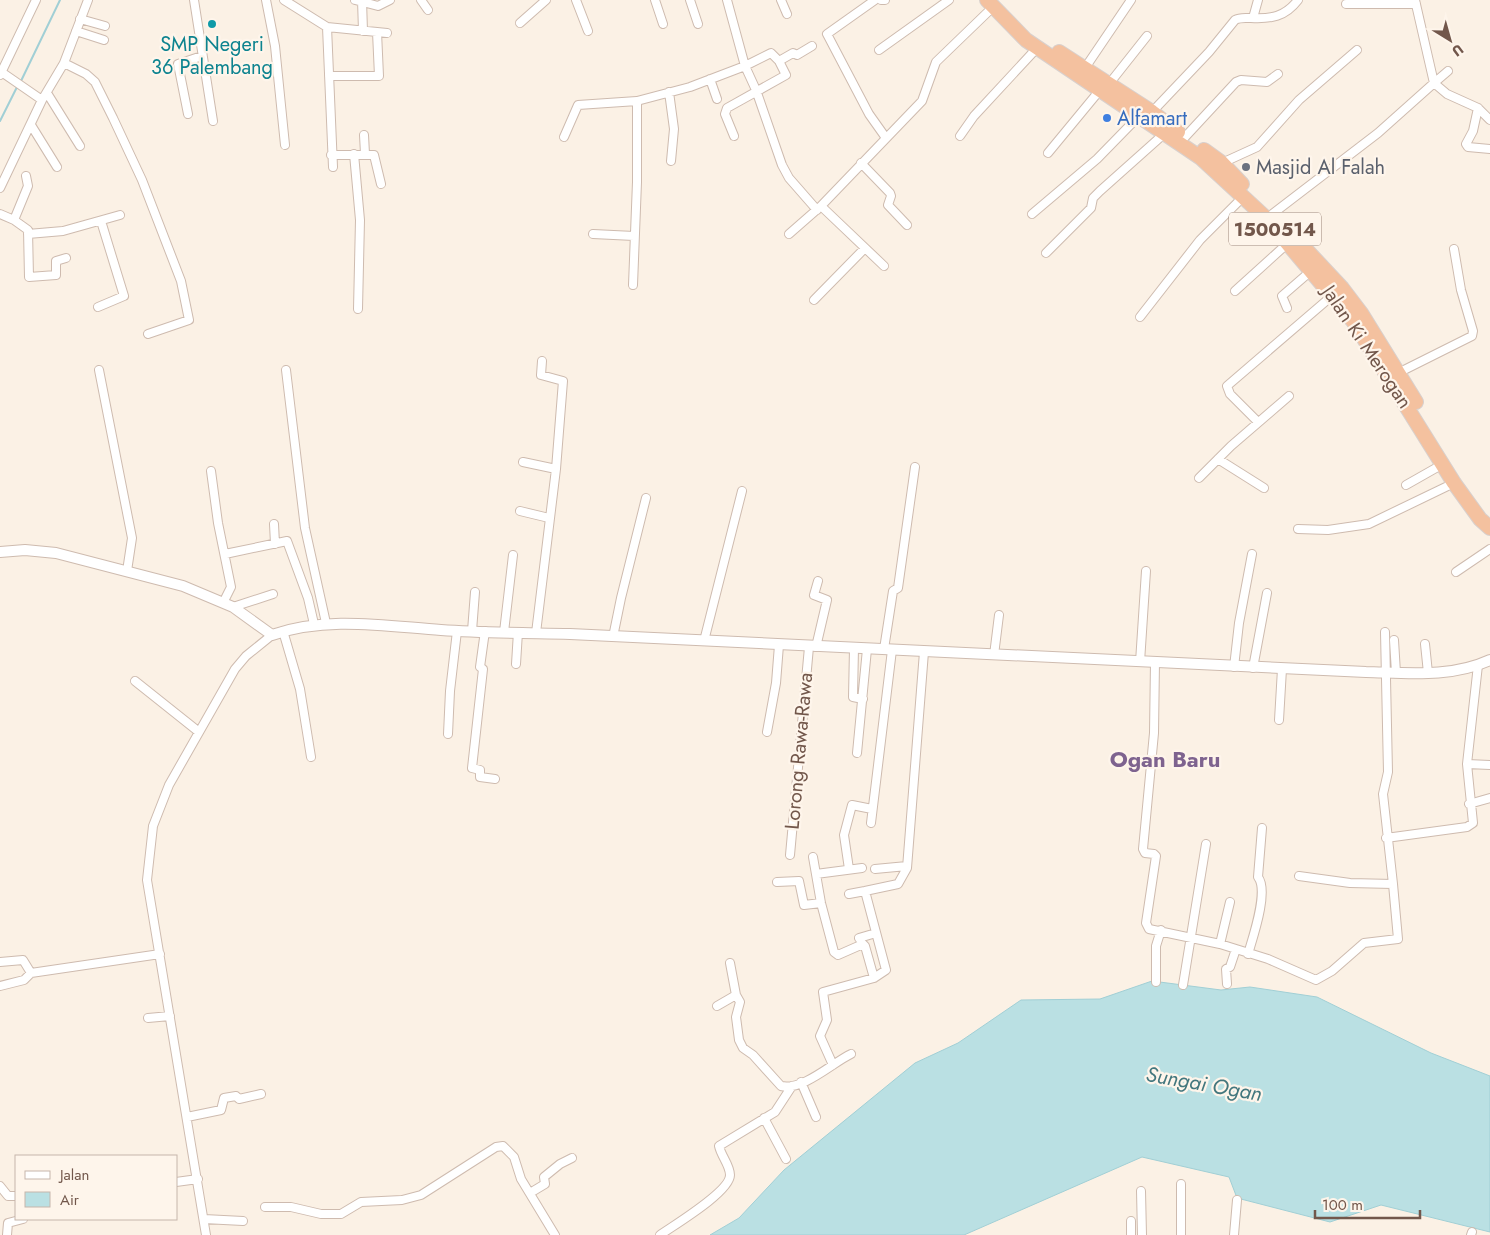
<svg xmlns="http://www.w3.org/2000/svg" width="1490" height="1235" viewBox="0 0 1490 1235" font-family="Jost,sans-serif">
<rect width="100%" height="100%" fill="#fbf1e5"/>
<path fill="#bae0e3" stroke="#a1cfd5" d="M 1152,981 L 1221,990 L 1250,987 L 1317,997 L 1431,1053 L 1490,1076 L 1490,1232 L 1381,1205 L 1330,1222 L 1237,1198 L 1229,1177 L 1142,1157 L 964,1235 L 710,1235 L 739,1218 L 784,1170 L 915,1063 L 958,1043 L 1021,1000 L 1100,999 Z"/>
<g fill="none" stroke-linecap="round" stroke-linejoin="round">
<path stroke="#a1cfd5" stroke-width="2" d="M 21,81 L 60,0
M 0,121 L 18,85"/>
<defs>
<path id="minor" d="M 194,0 L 213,121
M 266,0 L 275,46 L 285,145
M 284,0 L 327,27 L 333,167
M 355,0 L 378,6 L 390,0
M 362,0 L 363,31
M 421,0 L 428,10
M 576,0 L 588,31
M 655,0 L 663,24
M 690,0 L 698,24
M 727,0 L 745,66 L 756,90 L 782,165 L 789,178 L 817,210
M 781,0 L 787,14
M 875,0 L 827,34 L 869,114 L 886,138
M 881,0 L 885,0
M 1346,4 L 1416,4
M 1253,18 L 1258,0
M 80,19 L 105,26
M 520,23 L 546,0
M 327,27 L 387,33
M 76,31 L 104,40
M 879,50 L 949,0
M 779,61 L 793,53 L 797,55 L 812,46
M 64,63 L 86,74 L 95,82 L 113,118 L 142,180 L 181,281 L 189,320 L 148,334
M 1085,68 L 1131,0
M 0,71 L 42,100
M 1448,71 L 1434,83 L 1447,94 L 1478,108 L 1490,120
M 0,75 L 36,0
M 329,76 L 379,76 L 377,32
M 710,79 L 717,99
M 1109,84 L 1147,36
M 669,92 L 674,129 L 671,161
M 47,93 L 80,146
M 1478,108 L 1473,131 L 1466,144 L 1468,147 L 1490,149
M 1152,112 L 1209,52 L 1235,20 C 1240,17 1245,18 1251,18 C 1271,19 1285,17 1298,0
M 188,114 L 178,64 L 202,56
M 31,125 L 57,167
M 364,135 L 365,154
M 960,136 L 974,116 L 1037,48
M 564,137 L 578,105 L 637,101
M 1185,137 L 1236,82 L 1241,80 L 1267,82 L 1278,74
M 1048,153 L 1100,90
M 354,154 L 360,220 L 358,309
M 331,155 L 374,155 L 381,184
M 861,163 L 890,193 L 891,196 L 888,205 L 907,225
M 1222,163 L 1257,147 L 1299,100 L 1357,50
M 0,188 L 42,100 L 64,63 L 88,0
M 821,206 L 884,266
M 0,214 L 14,220 L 28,186 L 26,176
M 1032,214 L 1097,159 L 1139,116
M 1271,215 L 1378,133 L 1434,83 L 1415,0
M 14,220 L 28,230 L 29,277 L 56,275 L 56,261 L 66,258
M 28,234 L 63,231 L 120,215
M 593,234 L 634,236
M 789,234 L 821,206 L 922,101 L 936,62 L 993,7
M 1046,253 L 1091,208 L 1093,198 L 1100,191 L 1165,133
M 633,285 L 637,182 L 637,101 L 690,87 L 745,66 L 771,53 L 779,61 L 786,75 L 727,108 L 725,114 L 734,136
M 1235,291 L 1288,243
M 814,300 L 865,248
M 98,307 L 124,296 L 101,221
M 1287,308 L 1282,296 L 1312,270
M 1140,317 L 1200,240 L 1243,197
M 542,361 L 541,375 L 563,381 L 556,469
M 99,370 L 132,538 L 127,571
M 286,370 L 305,528 L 326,623
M 1398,373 L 1472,336 L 1473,331 L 1461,290 L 1454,249
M 1258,422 L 1230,394 L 1227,386 L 1333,295
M 1218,459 L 1264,488
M 523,462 L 556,469 L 536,633
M 211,471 L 218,523 L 231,587 L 223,603
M 1199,478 L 1231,446 L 1289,396
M 1406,485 L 1443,464
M 520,511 L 549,518
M 274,524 L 275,544
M 1298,529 L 1328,530 L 1369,524 L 1454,483
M 225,554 L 287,541 L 308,598 L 314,624
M 1456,572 L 1490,549
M 233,607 L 273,594
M 283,631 L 300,689 L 311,757
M 472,631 L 475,592
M 485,631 L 480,667 L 483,669 L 472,768 L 480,770 L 480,777 L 495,779
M 504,632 L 513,555
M 613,637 L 621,598 L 646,498
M 1394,640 L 1396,673
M 704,641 L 742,491
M 1425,644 L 1428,673
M 816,647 L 827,600 L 814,595 L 818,581
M 854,648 L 853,697 L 863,699
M 884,649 L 893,591 L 898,588 L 915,467
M 994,655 L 999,615
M 1140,662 L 1146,571
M 1155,662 L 1154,733 L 1143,849 L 1145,853 L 1154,854 L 1156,856 L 1146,923 L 1149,929 L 1220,944 L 1268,959 L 1316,980 L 1332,971 L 1364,943 L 1398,939 L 1393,884
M 516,664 L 518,632
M 1234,667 L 1239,623 L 1252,554
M 1253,668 L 1267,593
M 135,681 L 199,732
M 1279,720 L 1282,669
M 767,732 L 776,683 L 779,645
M 448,734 L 450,691 L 457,631
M 857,753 L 867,649
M 1467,764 L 1490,765
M 1469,804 L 1490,798
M 871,823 L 892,650
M 1386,838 L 1467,827 L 1473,823 L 1467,764 L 1478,665
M 790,855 L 809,647
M 813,857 L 821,903 L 834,952 L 838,955 L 863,944 L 865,946 L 874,978
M 849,869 L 844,835 L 852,805 L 872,809
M 875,869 L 907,866
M 816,874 L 862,868
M 1299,876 L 1350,883 L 1393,884 L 1383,794 L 1388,772 L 1385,632
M 777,882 L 799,881 L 804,905 L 821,903
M 849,894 L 865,891
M 859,938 L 876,933
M 1220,944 L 1230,902
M 1248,954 C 1253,937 1269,891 1258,877 L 1262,828
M 0,962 L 23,960 L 31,973 L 160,954
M 730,963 L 736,995 L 740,1002 L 736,1017 L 739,1040 L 743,1048 L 753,1055 L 781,1086 C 803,1091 832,1063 851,1054
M 1156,982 L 1156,946 L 1161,930
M 1227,984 L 1226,969 L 1230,967 L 1236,949
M 1183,985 L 1206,844
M 0,986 L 24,980 L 31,973
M 717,1006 L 736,995
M 148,1018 L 170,1016
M 833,1065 L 820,1036 L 827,1020 L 823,992 L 874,978 L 886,970 L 865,891 L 898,884 L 907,868 L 924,652
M 801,1082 L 816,1117
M 187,1117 L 221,1110 L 224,1098 L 236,1096 L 239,1099 L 261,1094
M 764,1118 L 786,1159
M 176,1182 L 198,1179
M 0,1186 L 8,1196 L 16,1196
M 1141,1191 L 1142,1235
M 530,1193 L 545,1184 L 544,1177 L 560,1164 L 572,1158
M 265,1207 L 291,1207 L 321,1214 L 341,1214 L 361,1202 L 402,1200 L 421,1195 L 496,1147 L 503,1146 L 514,1157 L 521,1179 L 555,1235
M 204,1219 L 243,1221
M 1131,1221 L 1131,1235
M 7,1235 L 8,1223 L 23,1219
M 206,1235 L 147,880 L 153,826 L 169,785 L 235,669 L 246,656 L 272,635
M 660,1235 C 674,1225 730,1192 730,1175 C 730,1165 721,1156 719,1146 L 775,1112 L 792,1086
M 1181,1235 L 1181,1184
M 1234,1235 L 1237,1200
M 1471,1235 L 1472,1232"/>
<path id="tertiary" d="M 0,552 L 25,550 L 56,553 L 183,586 L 233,607 L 272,635 C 326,616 384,626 441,630 C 484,633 527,633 570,634 L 1366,672 C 1408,673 1451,678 1490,660"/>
<path id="trunk" d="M 987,0 L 1026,40 L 1201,158 L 1267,219 L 1353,321 L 1454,483 L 1480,519 L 1490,528
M 1059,52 L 1152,112 L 1178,132
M 1204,150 L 1222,163 L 1242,184
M 1299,242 L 1342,288 L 1361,313 L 1416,402"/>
</defs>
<use href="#minor" stroke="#cebbaf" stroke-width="10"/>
<use href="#tertiary" stroke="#cebbaf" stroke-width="12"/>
<use href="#trunk" stroke="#d8d0cd" stroke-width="16"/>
<use href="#minor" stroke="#fff" stroke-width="8"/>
<use href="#tertiary" stroke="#fff" stroke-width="10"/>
<use href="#trunk" stroke="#f4c19f" stroke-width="14"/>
</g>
<circle fill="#0f9aa8" stroke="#fef5eb" stroke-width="2" cx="212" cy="24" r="5"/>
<circle fill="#3f7fe0" stroke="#fef5eb" stroke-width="2" cx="1107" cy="118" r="5"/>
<circle fill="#6b7280" stroke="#fef5eb" stroke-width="2" cx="1246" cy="167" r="5"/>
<g text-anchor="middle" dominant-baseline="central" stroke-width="4.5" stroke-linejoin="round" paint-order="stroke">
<rect fill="#fef5eb" stroke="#9c867b" stroke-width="1" x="1229" y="212.5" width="92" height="33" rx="4"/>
<g font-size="19" font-weight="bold" fill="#72574b">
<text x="1275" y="229">1500514</text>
</g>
<g font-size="20" fill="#0d838f" stroke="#fef5eb">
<text x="212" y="44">SMP Negeri<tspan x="212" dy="23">36 Palembang</tspan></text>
</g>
<g font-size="20" fill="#366cbe" stroke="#fef5eb" text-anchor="start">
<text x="1117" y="118">Alfamart</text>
</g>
<g font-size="20" fill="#5b616d" stroke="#fef5eb" text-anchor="start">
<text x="1256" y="167">Masjid Al Falah</text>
</g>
<g font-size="20" fill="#72574b" stroke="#fef5eb">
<text transform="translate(1367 347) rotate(56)">Jalan Ki Merogan</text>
<text transform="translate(799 751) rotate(-85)">Lorong Rawa-Rawa</text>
</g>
<g font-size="21" font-style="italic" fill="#43777e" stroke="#fef5eb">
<text transform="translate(1204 1084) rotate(10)">Sungai Ogan</text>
</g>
<g font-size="22" font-weight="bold" fill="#7e638f" stroke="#fef5eb">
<text x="1165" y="759">Ogan Baru</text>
</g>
</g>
<rect x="15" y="1155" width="162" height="65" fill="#fef5eb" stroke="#c6b6ab"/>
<rect x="25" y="1171" width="25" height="8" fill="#ffffff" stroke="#c6b6ab"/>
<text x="60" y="1180" font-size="15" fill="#72574b">Jalan</text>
<rect x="25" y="1192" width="25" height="15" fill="#bae0e3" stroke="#c6b6ab"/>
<text x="60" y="1205" font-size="15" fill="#72574b">Air</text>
<g transform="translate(1450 40) rotate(143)" stroke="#fef5eb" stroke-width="4" paint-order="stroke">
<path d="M0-4L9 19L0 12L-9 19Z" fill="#72574b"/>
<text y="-8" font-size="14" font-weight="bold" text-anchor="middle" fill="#72574b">U</text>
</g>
<path d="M1315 1210v8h105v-8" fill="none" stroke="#72574b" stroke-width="2.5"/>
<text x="1322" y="1210" font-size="15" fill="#72574b" stroke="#fef5eb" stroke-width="4" paint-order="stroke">100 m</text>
</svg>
